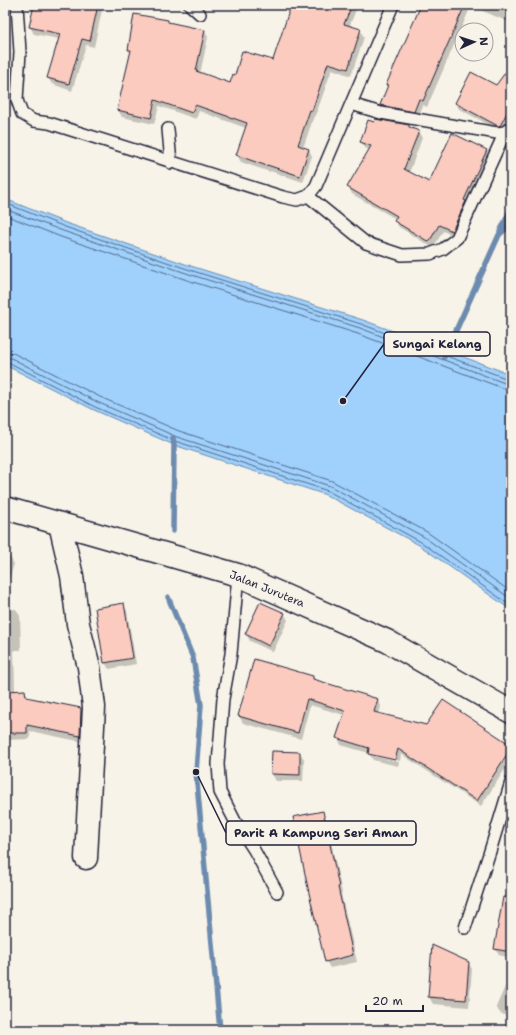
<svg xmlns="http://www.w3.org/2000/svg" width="516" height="1035" viewBox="0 0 516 1035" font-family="'Shantell Sans',sans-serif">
<rect width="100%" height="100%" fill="#f7f3e8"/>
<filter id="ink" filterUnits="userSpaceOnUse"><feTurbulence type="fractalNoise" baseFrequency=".025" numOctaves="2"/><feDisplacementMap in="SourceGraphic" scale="8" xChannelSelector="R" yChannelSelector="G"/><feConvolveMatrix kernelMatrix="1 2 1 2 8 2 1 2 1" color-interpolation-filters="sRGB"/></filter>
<g filter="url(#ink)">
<path fill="#9fd1fc" stroke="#6d8baf" d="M 5,199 L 66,223 L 194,267 L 363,320 L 507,373 L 511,376 L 511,610 L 419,545 L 326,495 L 174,445 L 94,410 L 5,365 Z"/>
<path fill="#0003" d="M 35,5 L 103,5 L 94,47 L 86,45 L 72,91 L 52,84 L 48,78 L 59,39 L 34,34 L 30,27 Z
M 316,5 L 358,5 L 349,27 L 360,30 L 364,37 L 351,76 L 332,69 L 315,117 L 314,116 L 303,148 L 309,150 L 312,156 L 303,182 L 270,171 L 270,172 L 241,162 L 237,155 L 246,128 L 199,111 L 196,119 L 159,106 L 154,124 L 122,117 L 118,110 L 132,54 L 129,49 L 169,23 L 204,31 L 208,37 L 200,74 L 231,85 L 273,61 Z
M 422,5 L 511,5 L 511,23 L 471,6 L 427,107 L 423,105 L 418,118 L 385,112 L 381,105 L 389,87 L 387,85 Z
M 511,67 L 511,119 L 504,132 L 503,132 L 459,109 L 456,103 L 496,86 Z
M 375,123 L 409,126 L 410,128 L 418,131 L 422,138 L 409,173 L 429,184 L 452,135 L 487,151 L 490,158 L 456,237 L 443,231 L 433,248 L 399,227 L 395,221 L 396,219 L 352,194 L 349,187 L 369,150 L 365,148 L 361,142 Z
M 5,555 L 10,557 L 14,564 L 7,586 L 5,585 Z
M 123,604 L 127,611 L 136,664 L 109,669 L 105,663 Z
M 16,609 L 20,616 L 21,650 L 14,650 L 15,691 L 25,691 L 29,698 L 81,709 L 85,716 L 83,742 L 30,731 L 30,739 L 5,740 L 5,610 Z
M 284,613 L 288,620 L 273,652 L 250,641 L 246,634 Z
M 313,677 L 315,680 L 377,700 L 381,706 L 379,715 L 511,746 L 511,760 L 481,806 L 401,754 L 400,761 L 372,754 L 372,756 L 399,762 L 398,766 L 373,760 L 369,753 L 341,745 L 338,738 L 344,715 L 310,705 L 301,739 L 243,723 L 239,716 Z
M 273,752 L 300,753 L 304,759 L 303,781 L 276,781 L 272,774 Z
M 322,812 L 326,819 L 342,893 L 341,894 L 357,962 L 330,968 L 326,961 Z
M 504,895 L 511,896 L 511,958 L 499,955 L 495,949 Z
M 468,962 L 472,969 L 469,1007 L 433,1004 L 429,997 Z
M 508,980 L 511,981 L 511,1018 L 500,1013 L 496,1007 Z"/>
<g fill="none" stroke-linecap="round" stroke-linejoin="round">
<path stroke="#546888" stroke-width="1" d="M 5,203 L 65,227 L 193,271 L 361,324 L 508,379 L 511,379
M 5,209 L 63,231 L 192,275 L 360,328 L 507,384 L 511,384
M 5,215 L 61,237 L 190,281 L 358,334 L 505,389 L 511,390
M 5,351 L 13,353 L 100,397 L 179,431 L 332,481 L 427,532 L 511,592
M 5,357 L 11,358 L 97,402 L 177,437 L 330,486 L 424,537 L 511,599
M 5,362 L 8,362 L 95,407 L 175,441 L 328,491 L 421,542 L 511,606"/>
<path stroke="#6d8baf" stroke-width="5.5" d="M 500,232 L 511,209
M 444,357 L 499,235 L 511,224
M 173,531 L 174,445 L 173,438
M 168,597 L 193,658 L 201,705 L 196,772 L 220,1030"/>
</g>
<path fill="#facbbe" stroke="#22223b" d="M 34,5 L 98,5 L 90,41 L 82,39 L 69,84 L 47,78 L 60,34 L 29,27 Z
M 291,5 L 352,5 L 344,24 L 361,29 L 348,69 L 328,63 L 312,111 L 310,110 L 298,145 L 309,149 L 300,176 L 267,165 L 267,166 L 236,155 L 247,123 L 195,105 L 192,113 L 155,100 L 151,118 L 117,110 L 131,50 L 128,50 L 134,14 L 168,20 L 168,22 L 205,30 L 196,71 L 230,83 L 233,74 L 235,75 L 242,51 L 273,60 Z
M 421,5 L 465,5 L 423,101 L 419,99 L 414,112 L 380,105 L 388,85 L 386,85 Z
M 511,65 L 511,105 L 500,126 L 498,126 L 455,103 L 471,72 L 496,85 Z
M 375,119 L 409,125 L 409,127 L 419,131 L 404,169 L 429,182 L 452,133 L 487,150 L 464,200 L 466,201 L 452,231 L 439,225 L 429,242 L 394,221 L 397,216 L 347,187 L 371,146 L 360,142 L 368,120 L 374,122 Z
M 260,602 L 285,613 L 269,646 L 245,634 Z
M 124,603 L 133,658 L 104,663 L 95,608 Z
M 254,659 L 313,676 L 313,679 L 378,699 L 374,712 L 426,725 L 443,700 L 511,745 L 511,748 L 477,801 L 398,749 L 395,760 L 368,754 L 369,748 L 336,738 L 345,711 L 307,699 L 298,733 L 238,716 Z
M 25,690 L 26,697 L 81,708 L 80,736 L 27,725 L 27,733 L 5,733 L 5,691 Z
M 272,751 L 300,752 L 300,775 L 271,774 Z
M 323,811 L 339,887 L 338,887 L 353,955 L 325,962 L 309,893 L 293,817 Z
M 503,897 L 511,898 L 511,952 L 494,949 Z
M 432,945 L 469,962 L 466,1000 L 428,997 Z"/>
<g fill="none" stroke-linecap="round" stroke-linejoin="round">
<defs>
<path id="service" d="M 17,5 L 20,52 L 17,100 L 22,114 L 34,121 L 49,123 L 283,197 L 297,200 L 308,196 L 316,186 L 393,5
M 190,5 L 200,14
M 351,104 L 381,113 L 497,133 L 505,132 L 511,127
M 168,129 L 171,163
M 308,196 L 366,243 L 402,255 L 430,254 L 443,249 L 457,238 L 505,132
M 238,575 L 231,654 L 223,699 L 218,764 L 220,792 L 235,821 L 254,850 L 277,892
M 465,928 L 491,848 L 511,782"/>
<path id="minor" d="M 60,524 L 72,576 L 78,624 L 89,667 L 94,707 L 86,858"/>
<path id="tertiary" d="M 5,508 L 238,575 L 387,641 L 511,712"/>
</defs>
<use href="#service" stroke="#22223b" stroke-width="14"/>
<use href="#minor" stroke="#22223b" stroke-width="25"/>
<use href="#tertiary" stroke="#22223b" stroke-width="25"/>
<use href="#service" stroke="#f7f3e8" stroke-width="11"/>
<use href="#minor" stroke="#f7f3e8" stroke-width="22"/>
<use href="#tertiary" stroke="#f7f3e8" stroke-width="22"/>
</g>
</g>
<g text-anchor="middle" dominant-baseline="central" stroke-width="4" stroke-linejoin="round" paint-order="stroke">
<g font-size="11" fill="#22223b" stroke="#f7f3e8">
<text transform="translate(267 589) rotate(22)">Jalan Jurutera</text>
</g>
</g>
<path fill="none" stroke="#22223b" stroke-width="1.5" d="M343 401L384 344M196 772L226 833"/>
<g fill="#22223b" stroke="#f7f3e8" stroke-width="1.5">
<circle cx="343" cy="401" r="4"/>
<circle cx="196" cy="772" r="4"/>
</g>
<g fill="#f7f3e8" stroke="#22223b" stroke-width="1.5">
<rect x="384" y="332" width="106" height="24" rx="4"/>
<rect x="226" y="821" width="190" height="24" rx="4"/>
</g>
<g font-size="12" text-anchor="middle" font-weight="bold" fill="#22223b">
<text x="437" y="348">Sungai Kelang</text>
<text x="321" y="837">Parit A Kampung Seri Aman</text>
</g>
<rect width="516" height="1035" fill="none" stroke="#f7f3e8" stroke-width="20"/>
<rect x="10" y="10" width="496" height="1015" fill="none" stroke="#22223b" stroke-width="1.5" filter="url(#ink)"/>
<g transform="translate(474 42) rotate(87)"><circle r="19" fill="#f7f3e8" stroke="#a29fa3"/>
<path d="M0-3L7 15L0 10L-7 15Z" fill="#22223b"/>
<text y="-6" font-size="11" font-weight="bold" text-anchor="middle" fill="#22223b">N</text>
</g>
<path d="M366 1005v6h57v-6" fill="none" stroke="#22223b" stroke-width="2"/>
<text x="372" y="1005" font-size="12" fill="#22223b" stroke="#f7f3e8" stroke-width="3" paint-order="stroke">20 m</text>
</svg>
